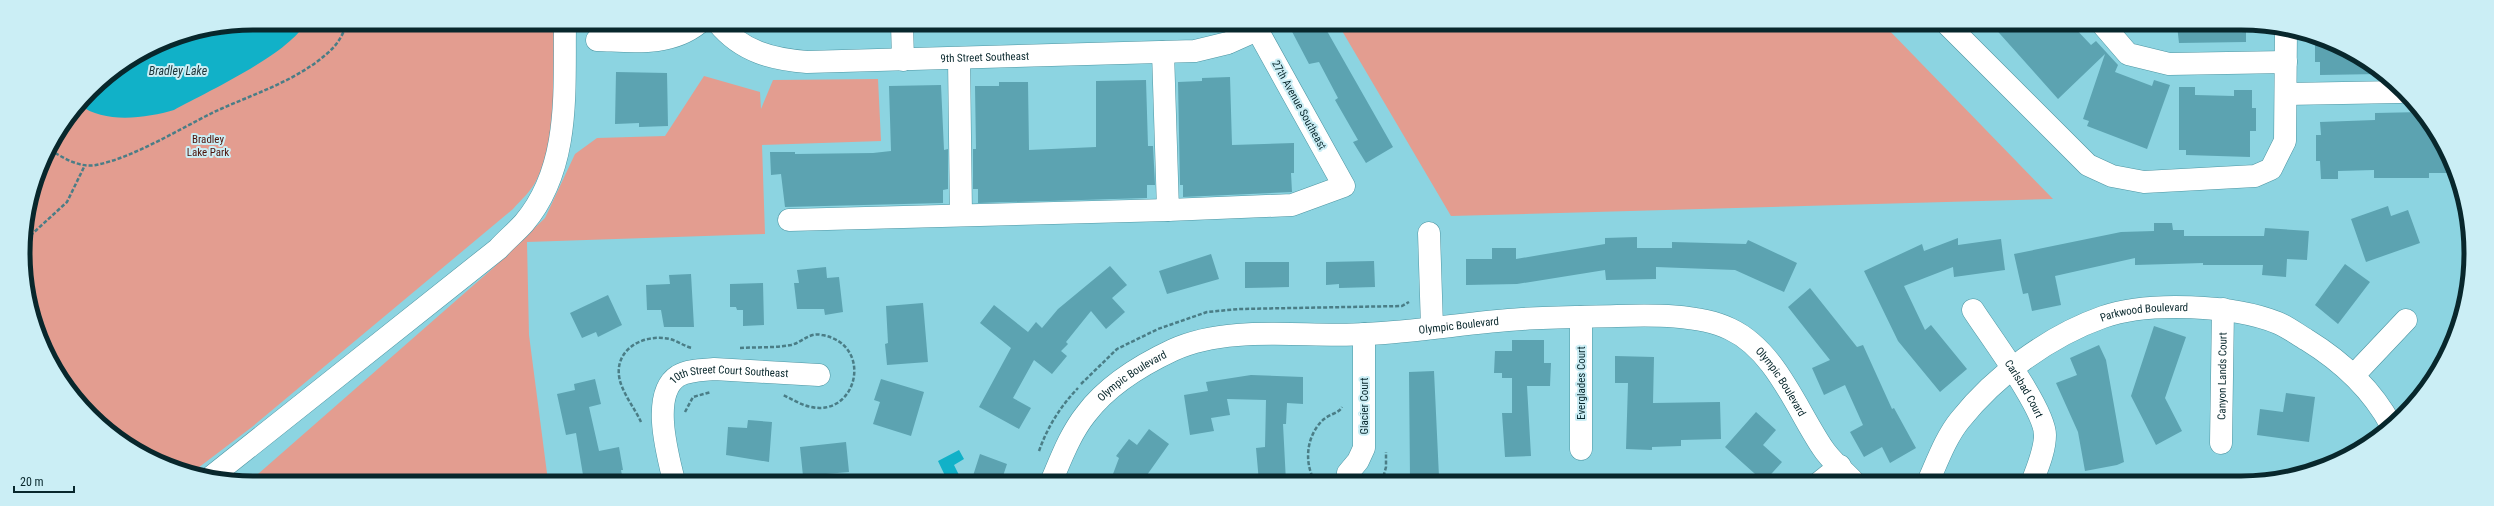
<svg xmlns="http://www.w3.org/2000/svg" width="2494" height="506" viewBox="0 0 2494 506" font-family="'Roboto Condensed',sans-serif">
<rect width="100%" height="100%" fill="#8cd4e1"/>
<path fill="#e39d90" d="M 253,23 L 559,23 C 558,73 560,135 536,181 C 531,191 521,200 513,209 L 252,427 L 194,471 L 138,452 L 80,404 L 35,327 L 23,238 L 41,165 L 91,90 L 165,40 Z
M 766,23 L 804,24 L 800,32 L 774,29 Z
M 1338,24 L 1884,25 L 2053,199 L 1451,216 Z
M 704,76 L 760,92 L 761,109 L 773,80 L 878,79 L 881,141 L 762,145 L 765,234 L 527,242 L 529,335 L 548,481 L 250,481 L 492,269 L 545,218 L 575,154 L 597,138 L 665,136 Z"/>
<path fill="#11b1c8" d="M 253,23 L 305,23 C 291,53 205,93 174,110 C 147,118 104,124 80,105 L 91,90 L 165,40 Z
M 959,450 L 964,459 L 954,465 L 960,477 L 948,482 L 938,461 Z"/>
<path fill="#5ca3b1" d="M 1288,24 L 1323,24 L 1393,147 L 1366,163 L 1353,142 L 1358,140 L 1335,100 L 1338,98 L 1319,62 L 1309,64 Z
M 1992,25 L 2072,25 L 2091,45 L 2096,41 L 2118,65 L 2115,72 L 2152,86 L 2154,80 L 2170,85 L 2147,149 L 2087,126 L 2089,121 L 2083,119 L 2105,54 L 2058,99 Z
M 2177,25 L 2246,25 L 2246,42 L 2179,43 Z
M 2315,40 L 2356,54 L 2379,74 L 2320,75 L 2320,62 L 2315,62 Z
M 616,72 L 667,73 L 668,126 L 639,127 L 639,123 L 615,124 Z
M 1230,77 L 1232,145 L 1294,143 L 1294,173 L 1291,173 L 1292,192 L 1183,197 L 1183,185 L 1180,185 L 1178,82 L 1202,81 L 1202,78 Z
M 1146,80 L 1148,146 L 1153,146 L 1155,185 L 1147,185 L 1147,198 L 978,203 L 978,189 L 973,189 L 973,149 L 976,149 L 975,86 L 999,86 L 999,82 L 1028,82 L 1029,150 L 1096,147 L 1096,81 Z
M 941,85 L 944,150 L 948,149 L 948,189 L 943,190 L 943,203 L 785,207 L 781,174 L 771,175 L 770,152 L 795,152 L 795,154 L 873,153 L 891,151 L 889,86 Z
M 2179,87 L 2195,87 L 2195,95 L 2234,96 L 2234,90 L 2252,90 L 2252,108 L 2256,108 L 2256,131 L 2250,131 L 2250,157 L 2186,155 L 2186,150 L 2179,150 Z
M 2423,112 L 2453,173 L 2429,173 L 2429,178 L 2374,178 L 2374,170 L 2338,171 L 2338,179 L 2321,179 L 2320,161 L 2316,161 L 2316,135 L 2321,135 L 2320,122 L 2375,120 L 2375,113 Z
M 2388,206 L 2391,216 L 2408,210 L 2420,243 L 2366,262 L 2351,219 Z
M 2154,223 L 2172,223 L 2173,230 L 2184,230 L 2184,236 L 2264,236 L 2265,228 L 2309,231 L 2307,260 L 2287,259 L 2286,277 L 2262,275 L 2263,265 L 2203,265 L 2203,263 L 2135,265 L 2135,258 L 2055,276 L 2061,305 L 2032,311 L 2028,293 L 2023,294 L 2014,254 L 2121,232 L 2154,231 Z
M 1637,237 L 1637,248 L 1672,248 L 1672,242 L 1746,244 L 1748,240 L 1797,263 L 1784,292 L 1735,270 L 1656,267 L 1656,279 L 1606,280 L 1605,270 L 1517,284 L 1466,285 L 1466,259 L 1492,259 L 1492,248 L 1516,248 L 1516,259 L 1605,244 L 1605,238 Z
M 1958,238 L 1958,245 L 2001,239 L 2005,270 L 1954,277 L 1953,267 L 1904,286 L 1925,330 L 1931,325 L 1967,369 L 1940,392 L 1898,341 L 1864,271 L 1922,244 L 1924,251 Z
M 1211,254 L 1219,279 L 1167,294 L 1159,271 Z
M 1374,261 L 1375,287 L 1339,288 L 1339,284 L 1326,285 L 1326,262 Z
M 1245,262 L 1289,262 L 1289,287 L 1245,288 Z
M 2345,264 L 2370,282 L 2338,324 L 2315,305 Z
M 1110,266 L 1127,285 L 1112,298 L 1125,312 L 1106,329 L 1091,311 L 1066,342 L 1068,344 L 1061,351 L 1067,356 L 1052,374 L 1034,360 L 1013,398 L 1031,408 L 1019,429 L 979,407 L 1011,348 L 980,323 L 994,305 L 1028,332 L 1036,322 L 1042,328 L 1058,309 Z
M 826,267 L 827,278 L 839,277 L 843,312 L 825,315 L 824,309 L 797,309 L 794,283 L 799,283 L 797,270 Z
M 691,274 L 694,327 L 664,327 L 661,310 L 647,310 L 646,285 L 670,284 L 669,275 Z
M 763,283 L 764,325 L 743,326 L 743,310 L 737,310 L 736,307 L 730,307 L 730,284 Z
M 1810,288 L 1857,347 L 1863,345 L 1892,409 L 1894,408 L 1916,448 L 1890,463 L 1882,447 L 1864,457 L 1850,432 L 1863,425 L 1845,385 L 1824,395 L 1812,368 L 1830,360 L 1788,307 Z
M 608,295 L 622,325 L 598,337 L 596,332 L 582,338 L 570,313 Z
M 923,303 L 928,362 L 887,365 L 885,344 L 888,343 L 886,306 Z
M 2154,326 L 2186,337 L 2165,398 L 2182,431 L 2156,445 L 2131,396 Z
M 1512,340 L 1544,340 L 1544,363 L 1551,363 L 1550,386 L 1527,386 L 1531,456 L 1505,457 L 1502,413 L 1512,413 L 1512,378 L 1502,378 L 1502,373 L 1494,373 L 1495,351 L 1512,351 Z
M 2099,345 L 2106,360 L 2124,462 L 2117,465 L 2085,471 L 2078,432 L 2056,383 L 2077,375 L 2070,358 Z
M 1615,356 L 1654,357 L 1653,403 L 1720,402 L 1721,439 L 1681,440 L 1681,446 L 1652,447 L 1652,450 L 1626,449 L 1628,383 L 1615,383 Z
M 1434,371 L 1439,477 L 1410,479 L 1409,372 Z
M 1251,375 L 1303,377 L 1303,404 L 1287,403 L 1286,424 L 1283,424 L 1286,482 L 1259,482 L 1256,448 L 1265,447 L 1266,400 L 1227,399 L 1230,415 L 1211,418 L 1214,431 L 1190,435 L 1184,395 L 1208,391 L 1206,382 Z
M 595,379 L 601,404 L 589,407 L 599,451 L 619,447 L 623,470 L 621,470 L 623,481 L 584,481 L 576,433 L 566,435 L 557,394 L 575,390 L 574,384 Z
M 881,379 L 924,392 L 911,436 L 873,424 L 880,402 L 874,400 Z
M 2286,393 L 2315,397 L 2309,442 L 2257,435 L 2260,409 L 2283,412 Z
M 1756,412 L 1776,430 L 1763,445 L 1782,462 L 1764,482 L 1725,447 Z
M 748,420 L 772,422 L 769,462 L 726,455 L 728,427 L 747,428 Z
M 1149,429 L 1169,444 L 1142,482 L 1110,482 L 1119,458 L 1116,456 L 1129,439 L 1137,445 Z
M 846,442 L 849,472 L 803,476 L 800,447 Z
M 980,454 L 1007,464 L 1001,482 L 971,482 Z"/>
<g fill="none" stroke-linecap="round" stroke-linejoin="round">
<defs>
<g id="minor">
<path id="s1" d="M 718,23 C 742,52 772,59 807,62 L 1195,51 L 1228,43 L 1257,30"/>
<path d="M 902,24 L 903,60"/>
<path d="M 1948,25 L 2088,165 L 2112,176 L 2144,182 L 2255,176 L 2271,169 L 2285,141 L 2286,30"/>
<path d="M 2103,25 L 2128,54 L 2169,64 L 2286,62"/>
<path d="M 597,40 C 632,41 669,47 699,23"/>
<path d="M 1163,52 L 1168,210"/>
<path d="M 959,58 L 961,215"/>
<path d="M 2286,94 L 2400,92"/>
<path d="M 789,220 L 1168,210 L 1292,205 L 1344,186 L 1254,24"/>
<path d="M 1429,233 L 1432,327"/>
<path id="s2" d="M 1973,310 C 1989,335 2045,409 2045,435 C 2045,449 2039,464 2034,477"/>
<path d="M 2354,375 L 2406,320"/>
<path id="s3" d="M 2221,443 L 2223,309"/>
<path d="M 1581,449 L 1581,317"/>
<path d="M 1348,473 L 1358,461 L 1364,448 L 1364,334"/>
<path d="M 211,477 L 498,249 C 506,240 516,232 524,223 C 571,167 564,92 565,23"/>
<path id="s4" d="M 674,481 C 668,456 650,394 678,376 C 688,370 702,370 714,369 L 819,375"/>
<path id="s5" d="M 1051,482 C 1061,459 1070,434 1086,414 C 1107,386 1141,365 1173,350 C 1230,324 1305,338 1366,334 C 1418,332 1470,322 1522,319 C 1554,317 1586,317 1617,316 C 1651,315 1699,314 1730,329 C 1775,350 1796,408 1822,447 C 1830,460 1844,471 1854,482"/>
<path d="M 1820,482 L 1840,466"/>
<path id="s6" d="M 1928,482 C 1937,462 1946,437 1960,420 C 1995,376 2049,336 2103,317 C 2148,301 2234,305 2278,323 C 2288,327 2298,335 2307,340 C 2341,361 2371,388 2391,425"/>
</g>
</defs>
<use href="#minor" stroke="#4d95a2" stroke-width="23"/>
<path stroke="#4a7d86" stroke-width="2.5" stroke-dasharray="4 2" stroke-linecap="butt" d="M 50,150 C 64,158 79,168 96,165 C 132,158 178,130 212,113 C 252,94 299,81 332,49 C 339,42 344,32 347,23
M 24,236 L 32,234 L 67,202 L 85,165
M 740,348 C 757,347 775,348 791,345 C 803,342 809,332 822,335 C 874,344 858,417 811,407 C 801,405 792,399 783,395
M 1081,384 L 1117,349 L 1158,329 L 1207,312 L 1239,309 L 1402,306 L 1409,302
M 685,412 L 693,397 L 711,392
M 641,422 C 635,409 624,395 620,381 C 612,350 643,333 670,339 C 678,341 685,347 693,348
M 1039,451 C 1048,426 1060,407 1078,388
M 1315,482 C 1303,461 1307,434 1324,419 C 1330,414 1339,413 1342,407
M 1382,482 L 1386,467 L 1386,452"/>
<use href="#minor" stroke="#fff" stroke-width="22"/>
</g>
<g text-anchor="middle" dominant-baseline="central" stroke-width="4" stroke-linejoin="round" paint-order="stroke">
<g font-size="11" fill="#08272c" stroke="#cbeef5">
<text stroke="none"><textPath href="#s1" startOffset="278">9th Street Southeast</textPath></text>
<text transform="translate(1299 105) rotate(61)">27th Avenue Southeast</text>
<text stroke="none"><textPath href="#s6" startOffset="290">Parkwood Boulevard</textPath></text>
<text stroke="none"><textPath href="#s5" startOffset="474">Olympic Boulevard</textPath></text>
<text stroke="none"><textPath href="#s3" startOffset="67">Canyon Lands Court</textPath></text>
<text stroke="none"><textPath href="#s5" startOffset="137">Olympic Boulevard</textPath></text>
<text stroke="none"><textPath href="#s4" startOffset="162">10th Street Court Southeast</textPath></text>
<text transform="translate(1581 383) rotate(-90)">Everglades Court</text>
<text stroke="none"><textPath href="#s5" startOffset="822">Olympic Boulevard</textPath></text>
<text stroke="none"><textPath href="#s2" startOffset="94">Carlsbad Court</textPath></text>
<text transform="translate(1364 406) rotate(-90)">Glacier Court</text>
</g>
<g font-size="11" fill="#4c120a" stroke="#cbeef5">
<text x="208" y="139">Bradley<tspan x="208" dy="13">Lake Park</tspan></text>
</g>
<g font-size="12" font-style="italic" fill="#1c3337" stroke="#cbeef5">
<text x="178" y="71">Bradley Lake</text>
</g>
</g>
<path d="M0 0H2494V506H0ZM253 30H2241A223 223 0 0 1 2464 253V253A223 223 0 0 1 2241 476H253A223 223 0 0 1 30 253V253A223 223 0 0 1 253 30Z" fill="#cbeef5" fill-rule="evenodd"/>
<path fill="none" stroke="#08272c" stroke-width="5" d="M253 30H2241A223 223 0 0 1 2464 253V253A223 223 0 0 1 2241 476H253A223 223 0 0 1 30 253V253A223 223 0 0 1 253 30Z"/>
<path d="M14 486v6h60v-6" fill="none" stroke="#08272c" stroke-width="2"/>
<text x="20" y="486" font-size="12" fill="#08272c" stroke="#cbeef5" stroke-width="3" paint-order="stroke">20 m</text>
</svg>
